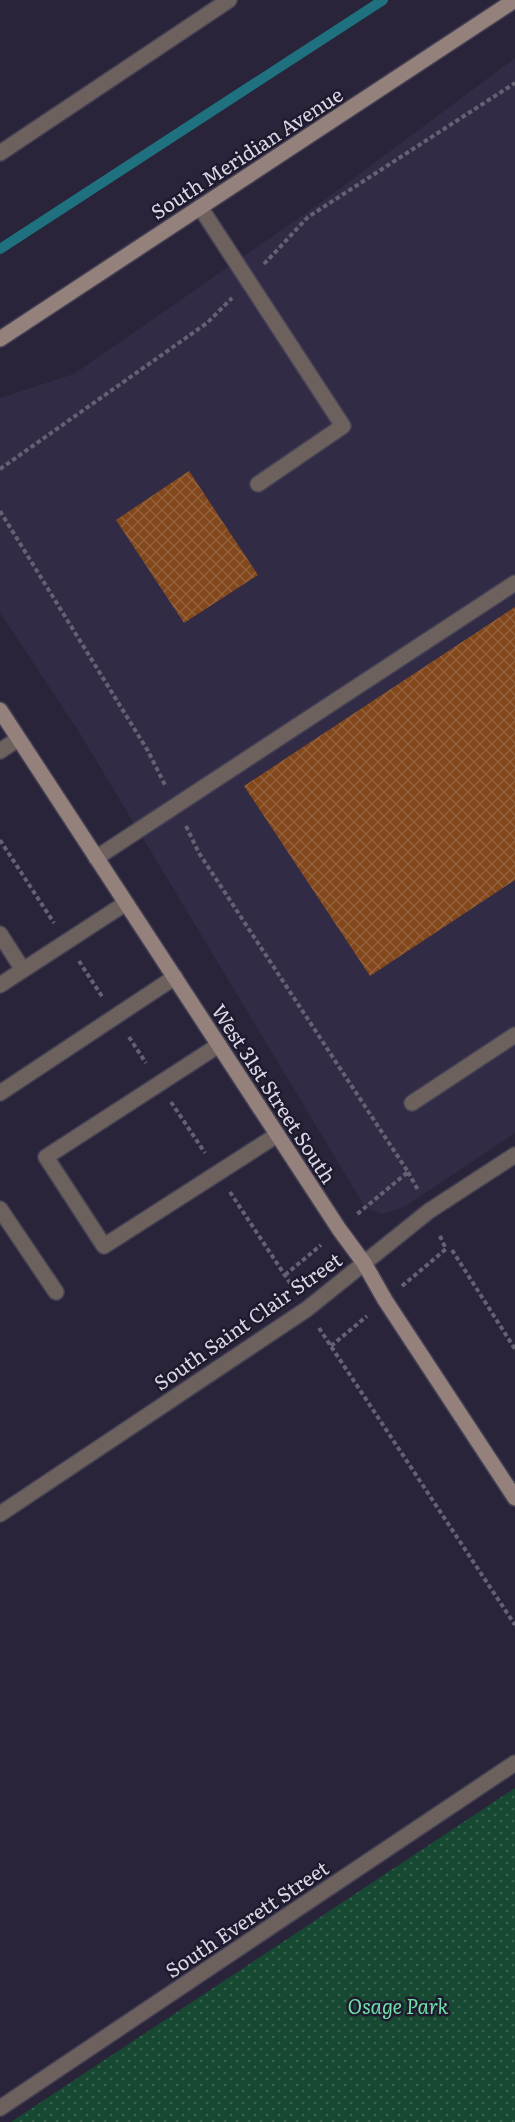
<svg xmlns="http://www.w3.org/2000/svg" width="515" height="2122" viewBox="0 0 515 2122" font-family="Literata,serif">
<defs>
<pattern id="park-dots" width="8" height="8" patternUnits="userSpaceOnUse" patternTransform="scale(1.5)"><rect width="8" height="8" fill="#174932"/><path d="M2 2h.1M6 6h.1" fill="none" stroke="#386250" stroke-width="1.8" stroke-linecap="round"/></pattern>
<pattern id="building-cross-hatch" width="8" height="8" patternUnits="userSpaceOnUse" patternTransform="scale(1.5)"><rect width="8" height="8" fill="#82471b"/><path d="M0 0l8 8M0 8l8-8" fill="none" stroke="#93613c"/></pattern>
</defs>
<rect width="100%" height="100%" fill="#292439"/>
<path fill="#322b46" d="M 515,58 L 515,1133 L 404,1207 L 381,1214 L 365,1207 L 79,732 L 0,613 L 0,398 L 74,374 L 326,199 Z"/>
<path fill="url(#park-dots)" d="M 515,1788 L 515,2122 L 11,2122 Z"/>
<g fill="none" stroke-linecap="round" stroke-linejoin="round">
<path stroke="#1f7180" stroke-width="10" d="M 0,249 L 383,0"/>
</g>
<path fill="url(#building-cross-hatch)" d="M 189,471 L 258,575 L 184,623 L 116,520 Z
M 515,607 L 515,880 L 370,976 L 244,786 Z"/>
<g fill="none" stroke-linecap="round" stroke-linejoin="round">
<defs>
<path id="lane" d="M 0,153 L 229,0
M 200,207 L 343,426 L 258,484
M 0,751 L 18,739
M 96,858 L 515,583
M 0,934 L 23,970 L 126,903
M 0,985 L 23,970
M 219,1045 L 46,1157 L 104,1246 L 277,1135
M 0,1093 L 175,977
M 412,1103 L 515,1035
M 0,1209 L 56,1292"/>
<path id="street" d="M 0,1514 L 307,1309 L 429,1211 L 515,1155
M 0,2108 L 515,1763"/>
<path id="secondary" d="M 0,339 L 515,0
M 0,710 L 339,1229 L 364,1263 L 385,1300 L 515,1498"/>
</defs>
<use href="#lane" stroke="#454155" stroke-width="18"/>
<use href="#street" stroke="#454155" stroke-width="18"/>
<use href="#secondary" stroke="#454155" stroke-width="18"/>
<path stroke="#656173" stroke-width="4" stroke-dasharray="4.5 3" stroke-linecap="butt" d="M 264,264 L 308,217 L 515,83
M 0,469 L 207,323 L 232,298
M 0,511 L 148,751 L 165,785
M 186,826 L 199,853 L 408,1172 L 356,1215
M 0,840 L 54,923
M 79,961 L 103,998
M 129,1037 L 146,1063
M 171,1102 L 205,1153
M 408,1172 L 418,1190
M 230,1192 L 294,1289
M 452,1250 L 515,1349
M 285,1275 L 321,1245
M 402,1286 L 446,1249 L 439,1234
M 319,1328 L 515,1625
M 331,1346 L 367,1316"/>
<use href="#lane" stroke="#6d615e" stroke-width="15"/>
<use href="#street" stroke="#6d615e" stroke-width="15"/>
<use href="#secondary" stroke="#95817c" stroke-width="15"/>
</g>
<g text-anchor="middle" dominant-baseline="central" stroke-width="5" stroke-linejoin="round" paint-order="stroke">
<g font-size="20" fill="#dad7e5" stroke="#1f1a2e">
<text transform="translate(246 152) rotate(-33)">South Meridian Avenue</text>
<text transform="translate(275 1093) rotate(57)">West 31st Street South</text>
<text transform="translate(247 1320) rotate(-35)">South Saint Clair Street</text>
<text transform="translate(246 1918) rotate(-34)">South Everett Street</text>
</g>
<g font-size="20" font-style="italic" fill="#71dfaa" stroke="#1f1a2e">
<text x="398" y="2005">Osage Park</text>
</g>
</g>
</svg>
